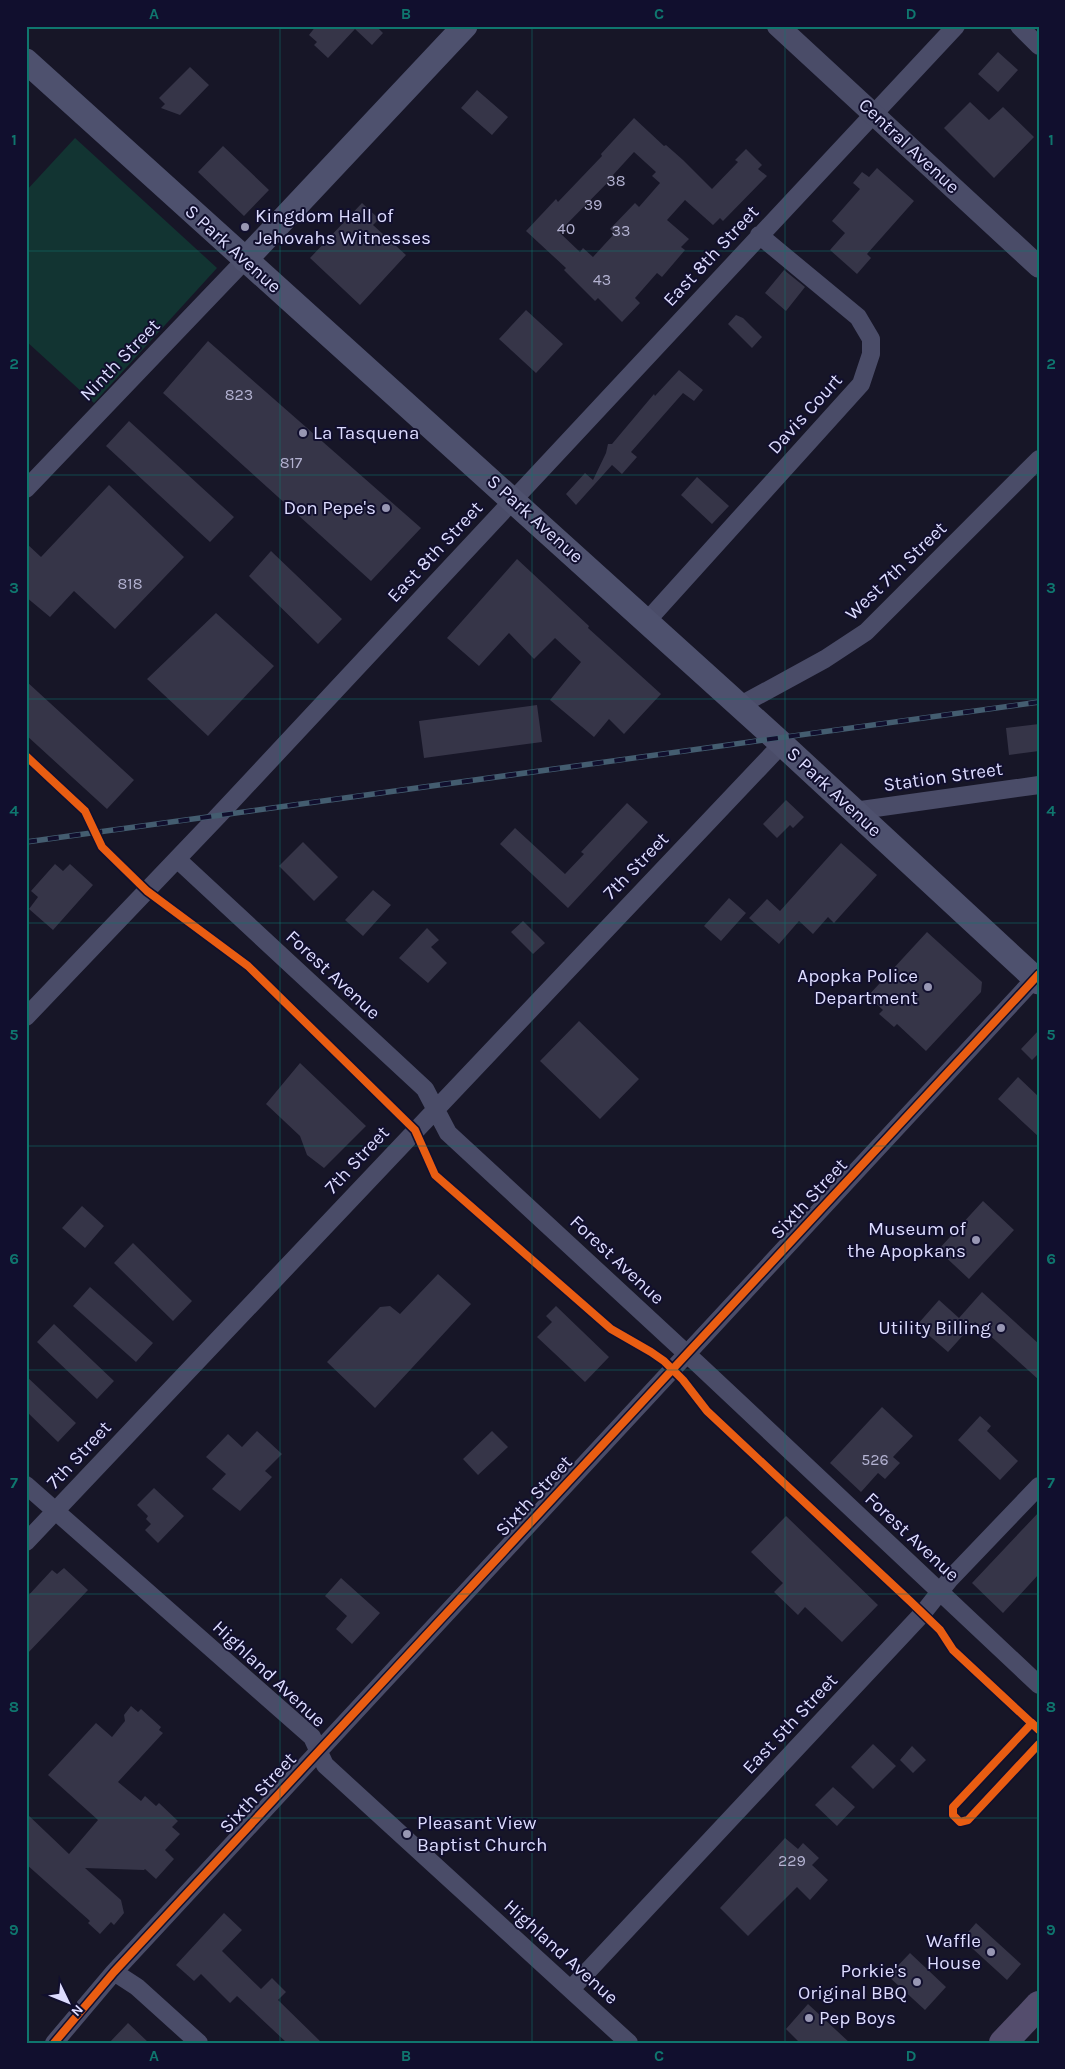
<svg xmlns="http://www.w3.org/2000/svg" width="1065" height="2069" viewBox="0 0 1065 2069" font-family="Karla,sans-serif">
<rect width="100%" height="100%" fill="#171627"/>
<path fill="#123432" d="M 75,138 L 217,268 L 94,403 L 26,341 L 26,191 Z"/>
<path fill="#363548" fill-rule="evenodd" d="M 316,26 L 376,26 L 383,33 L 372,45 L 355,29 L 328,58 L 314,45 L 317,42 L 309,35 Z
M 998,52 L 1018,70 L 998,92 L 978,74 Z
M 190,67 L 209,85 L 180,115 L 161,108 L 165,104 L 159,98 Z
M 477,90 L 508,117 L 492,135 L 461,108 Z
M 970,102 L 989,120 L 1003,107 L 1034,137 L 994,178 L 944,128 Z
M 634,118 L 664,146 L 666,145 L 683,160 L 712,189 L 738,162 L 735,160 L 746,149 L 762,165 L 758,169 L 767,176 L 723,221 L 720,218 L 713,225 L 685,200 L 667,220 L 689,239 L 681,247 L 685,250 L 662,277 L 657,273 L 635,298 L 640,303 L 622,322 L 598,298 L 595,301 L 564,270 L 566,268 L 526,231 L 556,199 L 558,202 L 602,156 L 601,154 ZM 634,152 L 656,172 L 652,176 L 660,183 L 639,207 L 635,203 L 610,229 L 615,233 L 593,257 L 583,248 L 580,252 L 559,232 L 614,176 L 613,175 Z
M 223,146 L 269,190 L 244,216 L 198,172 Z
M 877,168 L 914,201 L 867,254 L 871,258 L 857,274 L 830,250 L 845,233 L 832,221 L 860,189 L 853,183 L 862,172 L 869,177 Z
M 362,203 L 379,219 L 373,225 L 406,255 L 360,305 L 310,258 Z
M 784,270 L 805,287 L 786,311 L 765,293 Z
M 526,310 L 563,344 L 536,373 L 499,339 Z
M 736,315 L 743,318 L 762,337 L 752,348 L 728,324 Z
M 208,341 L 421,528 L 371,581 L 163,393 Z
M 679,370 L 703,390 L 694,401 L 683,393 L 631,452 L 637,457 L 622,474 L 612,465 L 576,505 L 566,494 L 585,473 L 593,480 L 606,453 L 608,444 L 612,444 L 654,394 L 655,396 Z
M 129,421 L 234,517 L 210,542 L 106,446 Z
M 697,477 L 729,506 L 712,524 L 681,495 Z
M 109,485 L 184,557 L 115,629 L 74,591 L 50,617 L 26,597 L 26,543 L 41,557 Z
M 271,551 L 342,619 L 318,644 L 249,576 Z
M 517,559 L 589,626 L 588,628 L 661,694 L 624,734 L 609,719 L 594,737 L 550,700 L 581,662 L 555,638 L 534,659 L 509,633 L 479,666 L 447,638 Z
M 216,613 L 274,666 L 208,736 L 147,679 Z
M 26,681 L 134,780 L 107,809 L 26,735 Z
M 537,705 L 542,742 L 424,758 L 419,721 Z
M 1039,724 L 1039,751 L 1009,755 L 1006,728 Z
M 786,800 L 804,817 L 793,828 L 790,825 L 777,838 L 763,824 Z
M 627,803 L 648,822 L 568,908 L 500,844 L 515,828 L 565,874 L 584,854 L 581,852 Z
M 303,842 L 338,877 L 314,901 L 279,866 Z
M 841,843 L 877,875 L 834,923 L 828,917 L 813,934 L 799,921 L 779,944 L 749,918 L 767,899 L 780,911 Z
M 55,864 L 63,871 L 70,864 L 93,885 L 53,930 L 29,909 L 38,897 L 31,891 Z
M 373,890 L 391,905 L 363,936 L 345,920 Z
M 729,898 L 746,913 L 721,941 L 704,926 Z
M 523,921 L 545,943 L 533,954 L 511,932 Z
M 427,928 L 439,940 L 431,947 L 447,963 L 428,983 L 399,958 Z
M 927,932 L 982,982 L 981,992 L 926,1051 L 897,1024 L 894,1027 L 879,1014 L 883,1010 L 868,996 Z
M 579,1021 L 639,1079 L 600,1119 L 540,1061 Z
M 1039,1030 L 1039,1053 L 1032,1060 L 1021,1049 Z
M 300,1063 L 366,1126 L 324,1168 L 307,1155 L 300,1136 L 266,1104 Z
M 1018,1077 L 1039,1097 L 1039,1137 L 998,1099 Z
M 983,1201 L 1014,1230 L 969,1279 L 938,1250 Z
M 82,1206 L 104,1226 L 85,1248 L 62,1228 Z
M 133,1243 L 192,1301 L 173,1321 L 114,1263 Z
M 438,1274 L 471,1304 L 375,1408 L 327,1362 L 380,1307 L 390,1306 L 400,1314 Z
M 90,1287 L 153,1343 L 136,1362 L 73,1306 Z
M 982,1292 L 1039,1344 L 1039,1380 L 975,1322 L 948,1352 L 917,1325 L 939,1300 L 959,1318 Z
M 556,1306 L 609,1357 L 585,1382 L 537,1337 L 552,1322 L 546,1316 Z
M 54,1324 L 114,1381 L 97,1399 L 37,1342 Z
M 26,1376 L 76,1423 L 58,1442 L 26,1411 Z
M 882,1407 L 913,1436 L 893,1457 L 900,1463 L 885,1479 L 878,1473 L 861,1492 L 830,1463 Z
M 980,1416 L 991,1426 L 987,1431 L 1018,1461 L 1000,1480 L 958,1440 Z
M 257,1431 L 282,1454 L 265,1471 L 272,1477 L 240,1511 L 212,1489 L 226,1474 L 206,1457 L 228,1434 L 242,1447 Z
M 492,1431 L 508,1447 L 478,1475 L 463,1459 Z
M 154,1488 L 184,1516 L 158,1543 L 145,1530 L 151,1524 L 146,1519 L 148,1516 L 137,1505 Z
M 1039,1512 L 1039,1574 L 1003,1613 L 972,1583 Z
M 786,1516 L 878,1605 L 842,1642 L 805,1607 L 798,1615 L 774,1592 L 783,1583 L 751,1552 Z
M 64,1568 L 88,1590 L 26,1655 L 26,1598 L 52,1570 L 57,1574 Z
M 341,1578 L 380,1613 L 352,1644 L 336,1629 L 347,1616 L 325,1596 Z
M 131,1706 L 138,1712 L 141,1709 L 161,1727 L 159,1730 L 163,1733 L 118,1782 L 141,1801 L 145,1796 L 156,1806 L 159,1803 L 178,1821 L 172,1827 L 180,1834 L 165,1850 L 174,1859 L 156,1879 L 145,1869 L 144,1870 L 85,1868 L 121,1900 L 124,1913 L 114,1925 L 111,1922 L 100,1934 L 88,1923 L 90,1921 L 26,1864 L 26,1813 L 69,1854 L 98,1820 L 48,1775 L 96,1723 L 112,1737 L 125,1721 L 124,1715 Z
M 873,1744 L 896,1766 L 873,1789 L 851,1767 Z
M 912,1746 L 926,1760 L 913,1773 L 900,1760 Z
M 833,1787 L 855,1807 L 837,1826 L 815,1805 Z
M 785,1838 L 798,1849 L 803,1843 L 819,1858 L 812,1865 L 828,1880 L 810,1900 L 797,1887 L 748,1936 L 720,1908 Z
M 224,1913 L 242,1930 L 222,1951 L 261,1989 L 272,1978 L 286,1992 L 278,2000 L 322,2043 L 287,2043 L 237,1996 L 230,2003 L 201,1974 L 194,1981 L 176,1965 Z
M 976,1923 L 1021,1964 L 1007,1980 L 962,1939 Z
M 910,1953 L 946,1987 L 925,2010 L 888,1976 Z
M 808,2004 L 850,2043 L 800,2043 L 786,2029 Z
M 128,2023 L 149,2043 L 109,2043 Z"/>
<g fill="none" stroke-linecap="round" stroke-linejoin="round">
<path stroke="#4a4c68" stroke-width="18" d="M 1019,26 L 1039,46
M 26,489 L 245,260
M 646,622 L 861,384 L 871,354 L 871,339 L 858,317 L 759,235
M 739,706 L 825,659 L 866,632 L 1039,459
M 854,811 L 1039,785
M 177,859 L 425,1089 L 448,1133 L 700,1366 L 1039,1685
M 26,1017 L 219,815 L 956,26
M 26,1485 L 312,1737 L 325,1765 L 629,2043
M 26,1542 L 782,744
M 114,1972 L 137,1987 L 199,2043
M 571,1989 L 923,1613 L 950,1579 L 1039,1486
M 54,2043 L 114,1972 L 1039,974"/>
<path stroke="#4a4c68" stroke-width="22" d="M 778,26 L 1039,267"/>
<path stroke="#4e516e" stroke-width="25" d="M 26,61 L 782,744 L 1039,982
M 245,260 L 465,26"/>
<path stroke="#544d6d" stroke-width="28" d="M 1003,2043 L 1039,2005"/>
<defs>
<path id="rail" d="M 26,842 L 1039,702"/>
</defs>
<use href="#rail" stroke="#445d70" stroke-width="5.5"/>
<use href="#rail" stroke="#110f2e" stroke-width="4" stroke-dasharray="11" stroke-linecap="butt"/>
<defs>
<path id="cycleway" d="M 26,756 L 85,811 L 102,847 L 147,891 L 248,966 L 415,1130 L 435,1175 L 611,1329 L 651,1352 L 664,1361 L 683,1380 L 707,1411 L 911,1602 L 940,1630 L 953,1650 L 1039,1730
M 1037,1728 L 1032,1723 L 953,1807 L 953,1815 L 960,1822 L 968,1820 L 1039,1744
M 54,2043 L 114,1972 L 1039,974"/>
</defs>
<use href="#cycleway" stroke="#110f2e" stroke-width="11"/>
<use href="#cycleway" stroke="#e95d12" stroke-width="8"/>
</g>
<path fill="none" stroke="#0f766e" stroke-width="1" stroke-opacity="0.55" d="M 280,26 L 280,2043M 532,26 L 532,2043M 785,26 L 785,2043M 26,251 L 1039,251M 26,475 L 1039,475M 26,699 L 1039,699M 26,923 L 1039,923M 26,1146 L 1039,1146M 26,1370 L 1039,1370M 26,1594 L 1039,1594M 26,1818 L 1039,1818"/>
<g fill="#9897b3" stroke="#110f2e" stroke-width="2">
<circle cx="245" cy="227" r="5"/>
<circle cx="303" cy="433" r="5"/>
<circle cx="386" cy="508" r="5"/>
<circle cx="928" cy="987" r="5"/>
<circle cx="976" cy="1240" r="5"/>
<circle cx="1001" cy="1328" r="5"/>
<circle cx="407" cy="1834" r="5"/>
<circle cx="991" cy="1952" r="5"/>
<circle cx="917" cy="1982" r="5"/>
<circle cx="809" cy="2018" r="5"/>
</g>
<g text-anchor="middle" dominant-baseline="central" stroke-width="4" stroke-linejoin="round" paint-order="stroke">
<g font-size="16" fill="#b3b2d1">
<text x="616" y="180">38</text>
<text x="593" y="204">39</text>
<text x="566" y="228">40</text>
<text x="621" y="230">33</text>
<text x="602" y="279">43</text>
<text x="239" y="394">823</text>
<text x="291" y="462">817</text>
<text x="130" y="583">818</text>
<text x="875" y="1459">526</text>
<text x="792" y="1860">229</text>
</g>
<g font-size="19" fill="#dddcff" stroke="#110f2e">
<text transform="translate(909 146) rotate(43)">Central Avenue</text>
<text transform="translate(233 249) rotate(42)">S Park Avenue</text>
<text transform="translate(711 256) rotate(-47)">East 8th Street</text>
<text transform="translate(120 360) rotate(-46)">Ninth Street</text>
<text transform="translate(805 414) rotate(-48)">Davis Court</text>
<text transform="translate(535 519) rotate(42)">S Park Avenue</text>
<text transform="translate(435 552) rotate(-47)">East 8th Street</text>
<text transform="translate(896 571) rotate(-44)">West 7th Street</text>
<text transform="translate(943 777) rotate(-8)">Station Street</text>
<text transform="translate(834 792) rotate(43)">S Park Avenue</text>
<text transform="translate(636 866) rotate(-46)">7th Street</text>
<text transform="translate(333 975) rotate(43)">Forest Avenue</text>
<text transform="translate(357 1160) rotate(-47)">7th Street</text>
<text transform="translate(809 1199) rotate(-47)">Sixth Street</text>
<text transform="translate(617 1260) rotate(43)">Forest Avenue</text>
<text transform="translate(79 1455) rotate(-47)">7th Street</text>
<text transform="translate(534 1496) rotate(-47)">Sixth Street</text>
<text transform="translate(912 1537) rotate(43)">Forest Avenue</text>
<text transform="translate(269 1674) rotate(43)">Highland Avenue</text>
<text transform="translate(790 1724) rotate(-47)">East 5th Street</text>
<text transform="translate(258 1793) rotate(-47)">Sixth Street</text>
<text transform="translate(561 1952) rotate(42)">Highland Avenue</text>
</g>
<g font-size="19" fill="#dddcff" stroke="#110f2e" text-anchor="end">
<text x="255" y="216" text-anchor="start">Kingdom Hall of<tspan x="255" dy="22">Jehovahs Witnesses</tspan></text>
<text x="313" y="433" text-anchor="start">La Tasquena</text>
<text x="376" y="508">Don Pepe's</text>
<text x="918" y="976">Apopka Police<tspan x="918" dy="22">Department</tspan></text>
<text x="966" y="1229">Museum of<tspan x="966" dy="22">the Apopkans</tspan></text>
<text x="991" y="1328">Utility Billing</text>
<text x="417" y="1823" text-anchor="start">Pleasant View<tspan x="417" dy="22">Baptist Church</tspan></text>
<text x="981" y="1941">Waffle<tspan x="981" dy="22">House</tspan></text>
<text x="907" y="1971">Porkie's<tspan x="907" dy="22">Original BBQ</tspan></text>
<text x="819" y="2018" text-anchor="start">Pep Boys</text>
</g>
</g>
<rect width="1065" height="2069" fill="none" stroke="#110f2e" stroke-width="55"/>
<g transform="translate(68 2002) rotate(133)" stroke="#110f2e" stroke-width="4" paint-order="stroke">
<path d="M0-4L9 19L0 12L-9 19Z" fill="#dddcff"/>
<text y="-8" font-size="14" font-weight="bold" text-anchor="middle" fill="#dddcff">N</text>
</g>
<rect x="28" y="28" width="1010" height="2014" fill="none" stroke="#0f766e" stroke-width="2"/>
<g font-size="16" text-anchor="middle" font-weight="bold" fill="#0f766e">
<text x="154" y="19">A</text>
<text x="406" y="19">B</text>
<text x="659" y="19">C</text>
<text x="911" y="19">D</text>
<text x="14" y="145">1</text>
<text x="1051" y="145">1</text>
<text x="14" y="369">2</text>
<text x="1051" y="369">2</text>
<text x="14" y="593">3</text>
<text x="1051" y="593">3</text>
<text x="14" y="816">4</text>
<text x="1051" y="816">4</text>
<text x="14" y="1040">5</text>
<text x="1051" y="1040">5</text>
<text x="14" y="1264">6</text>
<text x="1051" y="1264">6</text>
<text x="14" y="1488">7</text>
<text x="1051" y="1488">7</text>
<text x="14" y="1712">8</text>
<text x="1051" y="1712">8</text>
<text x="14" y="1935">9</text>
<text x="1051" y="1935">9</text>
<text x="154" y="2061">A</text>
<text x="406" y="2061">B</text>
<text x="659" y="2061">C</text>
<text x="911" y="2061">D</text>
</g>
</svg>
